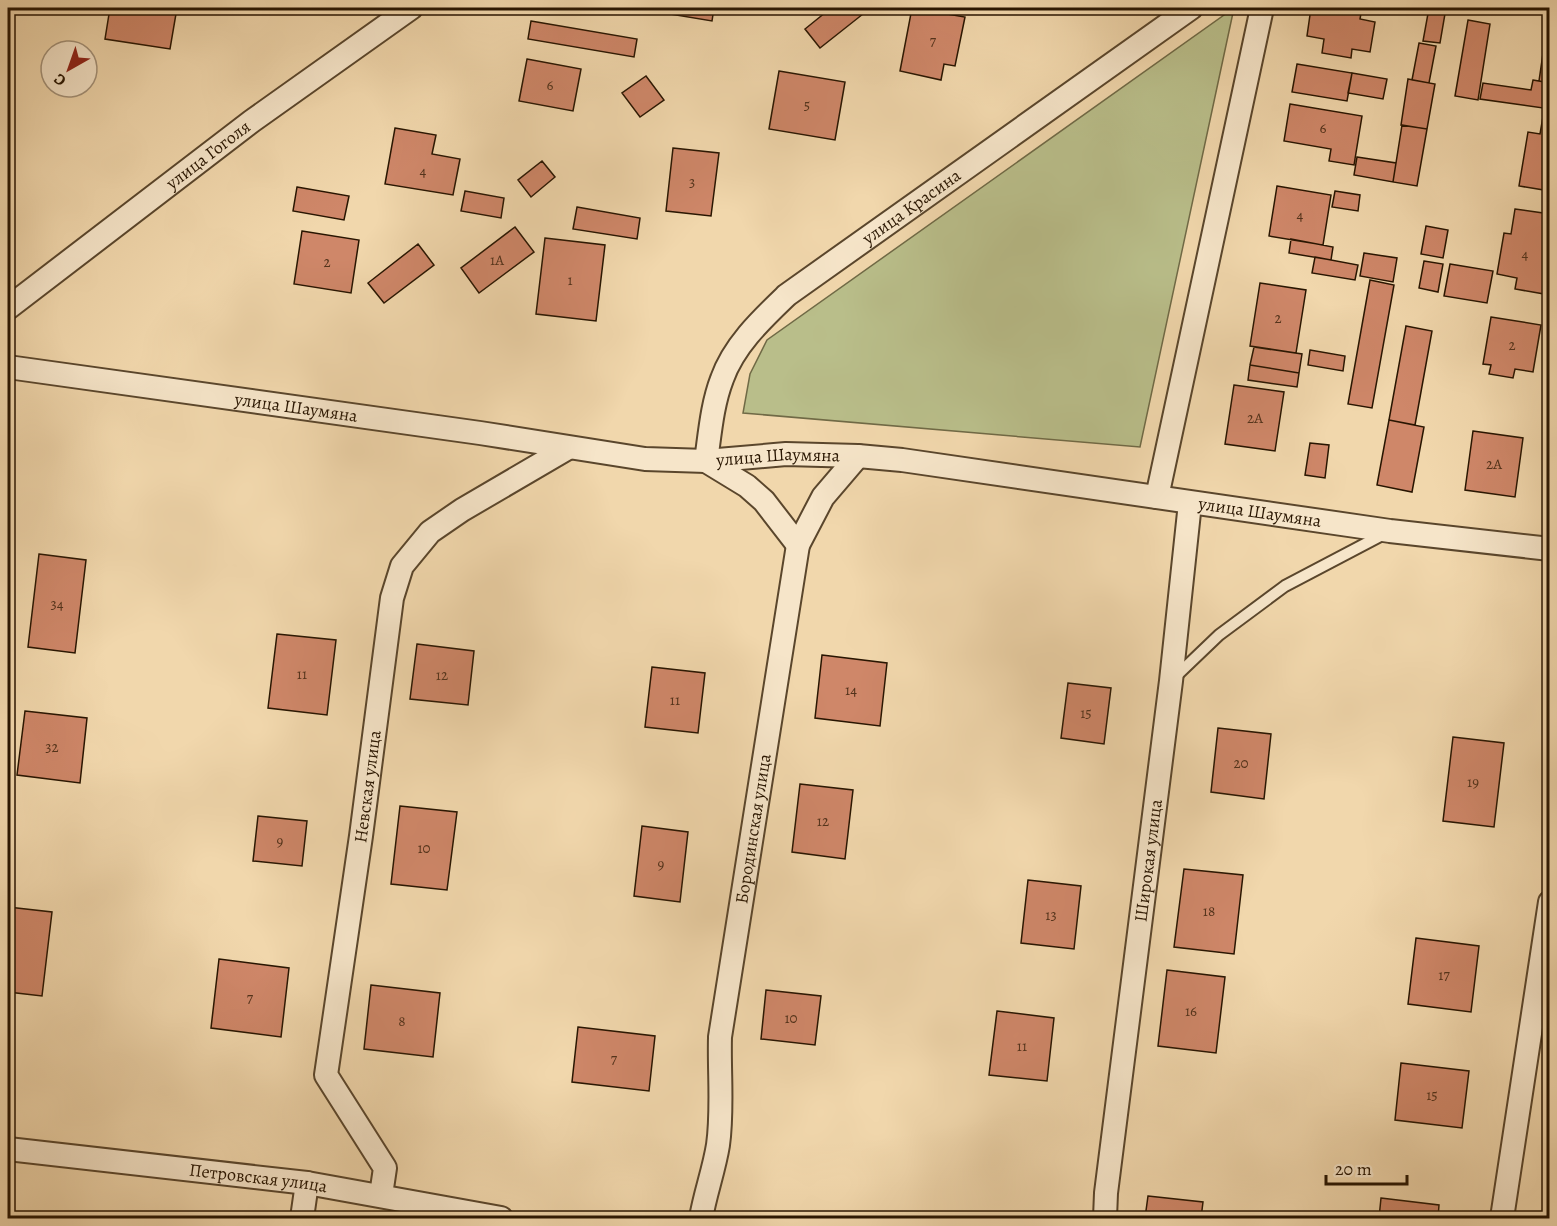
<svg xmlns="http://www.w3.org/2000/svg" width="1557" height="1226" viewBox="0 0 1557 1226" font-family="Alegreya,serif">
<rect width="100%" height="100%" fill="#f1d7ac"/>
<filter id="stains"><feTurbulence type="fractalNoise" baseFrequency=".00333" numOctaves="4"/><feColorMatrix values="0 0 0 0 .2 0 0 0 0 .09 0 0 0 0 .02 0 0 0 .5 -.17"/></filter>
<radialGradient id="worn" r=".72"><stop offset=".6" stop-color="#630" stop-opacity="0"/><stop offset="1" stop-color="#630" stop-opacity=".3"/></radialGradient>
<path fill="#b9be8a" stroke="#706a46" stroke-width="1.5" d="M 1234,8 L 1140,447 L 743,413 L 750,374 L 767,340 Z"/>
<path fill="#cf8769" stroke="#281501" stroke-width="1.5" d="M 110,8 L 177,8 L 170,49 L 105,39 Z
M 634,8 L 714,8 L 712,21 Z
M 831,8 L 858,8 L 863,14 L 820,48 L 805,29 Z
M 912,8 L 965,17 L 955,66 L 944,64 L 941,80 L 900,71 Z
M 1311,8 L 1362,8 L 1360,19 L 1375,22 L 1370,52 L 1352,49 L 1351,58 L 1322,53 L 1324,39 L 1307,36 Z
M 1429,8 L 1446,8 L 1440,43 L 1423,41 Z
M 1468,20 L 1490,24 L 1478,100 L 1455,96 Z
M 531,21 L 637,39 L 634,57 L 528,39 Z
M 1546,33 L 1550,33 L 1550,83 L 1539,81 Z
M 1419,43 L 1436,46 L 1429,83 L 1412,80 Z
M 527,59 L 581,69 L 573,111 L 519,101 Z
M 1297,64 L 1352,73 L 1347,101 L 1292,92 Z
M 779,71 L 845,82 L 835,140 L 769,129 Z
M 1352,73 L 1387,79 L 1383,99 L 1348,93 Z
M 646,76 L 664,100 L 640,117 L 622,93 Z
M 1408,79 L 1435,84 L 1427,129 L 1401,125 Z
M 1533,80 L 1550,83 L 1550,109 L 1480,99 L 1483,83 L 1531,90 Z
M 1290,104 L 1362,116 L 1354,165 L 1329,161 L 1331,149 L 1284,141 Z
M 1544,111 L 1550,112 L 1550,191 L 1519,186 L 1528,132 L 1540,134 Z
M 1402,125 L 1427,129 L 1417,186 L 1393,182 Z
M 395,128 L 436,135 L 432,154 L 460,159 L 453,195 L 385,184 Z
M 673,148 L 719,153 L 711,216 L 666,211 Z
M 1357,157 L 1396,163 L 1393,182 L 1354,175 Z
M 542,161 L 555,177 L 531,197 L 518,180 Z
M 1277,186 L 1331,195 L 1323,245 L 1269,236 Z
M 297,187 L 349,196 L 344,220 L 293,211 Z
M 465,191 L 504,198 L 501,218 L 461,211 Z
M 1335,191 L 1360,195 L 1358,211 L 1332,207 Z
M 577,207 L 640,218 L 637,239 L 573,229 Z
M 1515,209 L 1550,214 L 1550,295 L 1515,289 L 1517,278 L 1497,274 L 1504,233 L 1511,234 Z
M 1426,226 L 1448,230 L 1443,258 L 1421,254 Z
M 515,227 L 534,252 L 479,293 L 461,268 Z
M 302,231 L 359,240 L 351,293 L 294,284 Z
M 545,238 L 605,245 L 596,321 L 536,314 Z
M 1291,239 L 1333,247 L 1331,260 L 1289,253 Z
M 418,244 L 434,265 L 384,303 L 368,283 Z
M 1364,253 L 1397,258 L 1393,282 L 1360,276 Z
M 1315,257 L 1358,265 L 1355,280 L 1312,273 Z
M 1424,261 L 1443,264 L 1438,292 L 1419,288 Z
M 1450,264 L 1493,271 L 1487,303 L 1444,296 Z
M 1370,280 L 1394,285 L 1372,408 L 1348,404 Z
M 1260,283 L 1306,290 L 1296,353 L 1250,346 Z
M 1491,317 L 1541,325 L 1533,372 L 1515,369 L 1513,378 L 1489,374 L 1491,365 L 1483,364 Z
M 1406,326 L 1432,331 L 1415,425 L 1389,420 Z
M 1254,347 L 1302,354 L 1299,373 L 1250,365 Z
M 1310,350 L 1345,356 L 1343,371 L 1308,365 Z
M 1250,365 L 1299,373 L 1297,387 L 1248,380 Z
M 1234,385 L 1284,392 L 1275,451 L 1225,444 Z
M 1389,420 L 1424,427 L 1412,492 L 1377,485 Z
M 1473,431 L 1523,438 L 1515,497 L 1465,490 Z
M 1310,443 L 1329,445 L 1325,478 L 1305,475 Z
M 39,554 L 86,560 L 75,653 L 28,647 Z
M 277,634 L 336,640 L 327,715 L 268,708 Z
M 417,644 L 474,651 L 468,705 L 410,699 Z
M 822,655 L 887,663 L 880,726 L 815,718 Z
M 652,667 L 705,673 L 698,733 L 645,727 Z
M 1068,683 L 1111,688 L 1104,744 L 1061,738 Z
M 25,711 L 87,718 L 80,783 L 17,775 Z
M 1218,728 L 1271,734 L 1264,799 L 1211,792 Z
M 1453,737 L 1504,743 L 1494,827 L 1443,821 Z
M 800,784 L 853,790 L 845,859 L 792,852 Z
M 400,806 L 457,812 L 447,890 L 391,884 Z
M 258,816 L 307,821 L 302,866 L 253,861 Z
M 642,826 L 688,832 L 680,902 L 634,896 Z
M 1184,869 L 1243,875 L 1234,954 L 1174,947 Z
M 1028,880 L 1081,886 L 1074,949 L 1021,943 Z
M 8,907 L 52,912 L 42,996 L 8,992 Z
M 1416,938 L 1479,946 L 1471,1012 L 1408,1004 Z
M 219,959 L 289,968 L 281,1037 L 211,1028 Z
M 1167,970 L 1225,977 L 1216,1053 L 1158,1046 Z
M 371,985 L 440,993 L 433,1057 L 364,1049 Z
M 766,990 L 821,996 L 815,1045 L 761,1039 Z
M 997,1011 L 1054,1018 L 1047,1081 L 989,1075 Z
M 578,1027 L 655,1036 L 649,1091 L 572,1082 Z
M 1401,1063 L 1469,1071 L 1462,1128 L 1395,1120 Z
M 1548,1183 L 1550,1218 L 1544,1218 Z
M 1148,1196 L 1203,1202 L 1201,1218 L 1145,1218 Z
M 1381,1198 L 1439,1205 L 1438,1218 L 1379,1218 Z"/>
<g fill="none" stroke-linecap="round" stroke-linejoin="round">
<defs>
<path id="service" d="M 1173,679 L 1219,635 L 1285,586 L 1384,534"/>
<g id="minor">
<path id="s1" d="M 8,308 L 252,121 L 411,8"/>
<path id="s2" d="M 8,367 L 480,433 L 645,459 L 706,461 L 786,454 L 858,456 L 902,460 L 1390,531 L 1550,549"/>
<path d="M 1157,497 L 1262,8"/>
<path id="s3" d="M 798,545 L 764,501 L 747,486 L 706,461 C 710,433 712,405 722,379 C 734,345 762,319 787,295 L 1191,8"/>
<path id="s4" d="M 8,1149 L 307,1183 L 501,1218"/>
<path id="s5" d="M 381,1195 L 385,1168 L 326,1075 L 361,836 L 392,598 L 402,566 L 430,532 L 462,510 L 568,448"/>
<path d="M 302,1218 L 307,1183"/>
<path id="s6" d="M 701,1218 C 705,1194 714,1170 718,1145 C 723,1110 719,1073 720,1037 L 798,545 L 823,497 L 858,456"/>
<path id="s7" d="M 1105,1218 L 1106,1193 L 1171,681 L 1190,503"/>
<path d="M 1502,1218 L 1550,902"/>
</g>
</defs>
<use href="#service" stroke="#5a462c" stroke-width="14"/>
<use href="#minor" stroke="#5a462c" stroke-width="26"/>
<use href="#service" stroke="#f6e5c9" stroke-width="10"/>
<use href="#minor" stroke="#f6e5c9" stroke-width="22"/>
</g>
<g text-anchor="middle" dominant-baseline="central" stroke-width="6" stroke-linejoin="round" paint-order="stroke">
<g font-size="15" fill="#52321b">
<text x="933" y="41">7</text>
<text x="550" y="85">6</text>
<text x="807" y="105">5</text>
<text x="1323" y="128">6</text>
<text x="423" y="171">4</text>
<text x="692" y="182">3</text>
<text x="1300" y="215">4</text>
<text x="1525" y="254">4</text>
<text x="497" y="260">1А</text>
<text x="327" y="262">2</text>
<text x="570" y="280">1</text>
<text x="1278" y="318">2</text>
<text x="1512" y="345">2</text>
<text x="1255" y="418">2А</text>
<text x="1494" y="464">2А</text>
<text x="57" y="604">34</text>
<text x="302" y="674">11</text>
<text x="442" y="675">12</text>
<text x="851" y="690">14</text>
<text x="675" y="700">11</text>
<text x="1086" y="713">15</text>
<text x="52" y="747">32</text>
<text x="1241" y="763">20</text>
<text x="1473" y="782">19</text>
<text x="823" y="821">12</text>
<text x="280" y="841">9</text>
<text x="424" y="848">10</text>
<text x="661" y="864">9</text>
<text x="1209" y="911">18</text>
<text x="1051" y="915">13</text>
<text x="1444" y="975">17</text>
<text x="250" y="998">7</text>
<text x="1191" y="1011">16</text>
<text x="791" y="1018">10</text>
<text x="402" y="1021">8</text>
<text x="1022" y="1046">11</text>
<text x="614" y="1059">7</text>
<text x="1432" y="1095">15</text>
</g>
<g font-size="18" fill="#281501" stroke="#f6e5c9">
<text stroke="none"><textPath href="#s1" startOffset="252">улица Гоголя</textPath></text>
<text stroke="none"><textPath href="#s3" startOffset="470">улица Красина</textPath></text>
<text stroke="none"><textPath href="#s2" startOffset="291">улица Шаумяна</textPath></text>
<text stroke="none"><textPath href="#s2" startOffset="777">улица Шаумяна</textPath></text>
<text stroke="none"><textPath href="#s2" startOffset="1263">улица Шаумяна</textPath></text>
<text stroke="none"><textPath href="#s5" startOffset="429">Невская улица</textPath></text>
<text stroke="none"><textPath href="#s6" startOffset="394">Бородинская улица</textPath></text>
<text stroke="none"><textPath href="#s7" startOffset="360">Широкая улица</textPath></text>
<text stroke="none"><textPath href="#s4" startOffset="252">Петровская улица</textPath></text>
</g>
</g>
<rect width="1557" height="1226" fill="none" stroke="#f1d7ac" stroke-width="30"/>
<rect x="9" y="9" width="1539" height="1208" fill="none" stroke="#281501" stroke-width="3"/>
<rect x="15" y="15" width="1527" height="1196" fill="none" stroke="#281501" stroke-width="1.5"/>
<g transform="translate(69 69) rotate(220)"><circle r="28" fill="#f6e5c9" stroke="#a49279" stroke-width="1.5"/>
<path d="M0-4.5L10 22L0 15L-10 22Z" fill="#8f2418"/>
<text y="-9" font-size="16" font-weight="bold" text-anchor="middle" fill="#281501">С</text>
</g>
<path d="M1326 1175v9h81v-9" fill="none" stroke="#281501" stroke-width="3"/>
<text x="1335" y="1175" font-size="18" fill="#281501" stroke="#f6e5c9" stroke-width="4.5" paint-order="stroke">20 m</text>
<rect width="100%" height="100%" filter="url(#stains)"/>
<rect width="100%" height="100%" fill="url(#worn)"/>
</svg>
